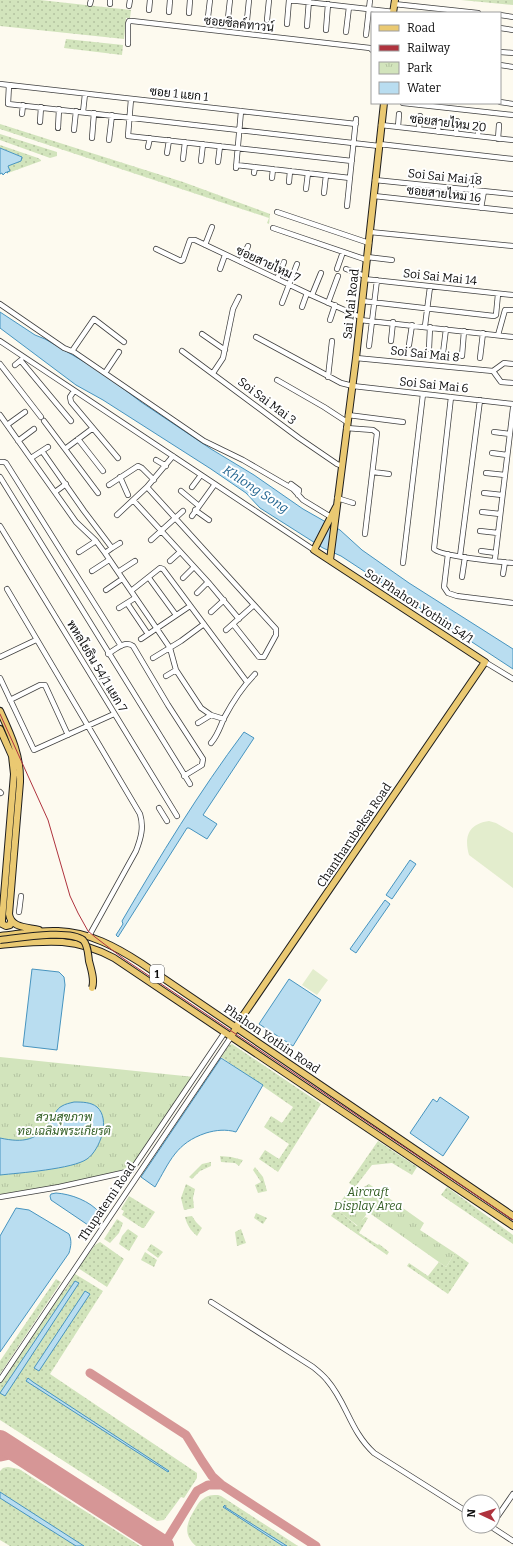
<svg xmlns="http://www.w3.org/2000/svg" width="513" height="1546" viewBox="0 0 513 1546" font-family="Bitter,Sarabun,serif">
<defs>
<pattern id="grass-dots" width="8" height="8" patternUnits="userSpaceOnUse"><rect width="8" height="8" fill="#d2e4bc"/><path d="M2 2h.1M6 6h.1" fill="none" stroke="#b3c2a0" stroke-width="1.8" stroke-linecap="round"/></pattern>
<pattern id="park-tufts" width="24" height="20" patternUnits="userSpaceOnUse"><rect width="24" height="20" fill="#d2e4bc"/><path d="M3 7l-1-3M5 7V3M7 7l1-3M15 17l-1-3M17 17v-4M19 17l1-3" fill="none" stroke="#b3c2a0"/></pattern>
</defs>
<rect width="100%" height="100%" fill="#fdfaef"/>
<path fill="url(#grass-dots)" d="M 0,0 L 40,0 L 131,10 L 130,18 L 126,18 L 124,39 L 0,26 Z
M 461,0 L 513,0 L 513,5 Z
M 66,39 L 123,45 L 122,55 L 64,48 Z
M 0,124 L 183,182 L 270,214 L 269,224 L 267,223 L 269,218 L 266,217 L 0,129 Z
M 0,134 L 57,152 L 57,156 L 50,158 L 0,140 Z
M 0,145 L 38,158 L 41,160 L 41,161 L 8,173 L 8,166 L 21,161 L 20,156 L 0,148 Z
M 232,1044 L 321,1104 L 278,1172 L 259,1159 L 265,1150 L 279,1159 L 289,1144 L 264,1127 L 271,1116 L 282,1123 L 293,1107 L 221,1057 L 229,1045 Z
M 378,1141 L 417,1167 L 412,1175 L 392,1163 L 372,1165 L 355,1187 L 349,1183 Z
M 220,1156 L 231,1157 L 243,1160 L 239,1166 L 235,1163 L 221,1162 Z
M 211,1162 L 211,1166 L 200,1171 L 192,1179 L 189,1177 L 202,1164 Z
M 255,1167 L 263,1177 L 267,1191 L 258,1193 L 255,1185 L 261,1182 L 253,1170 Z
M 186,1184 L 195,1189 L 193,1198 L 194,1208 L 184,1210 L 181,1198 Z
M 447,1187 L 513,1235 L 513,1244 L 441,1195 Z
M 348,1191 L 352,1194 L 340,1212 L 357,1226 L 365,1217 L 368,1218 L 359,1233 L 378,1245 L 379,1244 L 389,1252 L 387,1255 L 331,1216 Z
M 129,1196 L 155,1212 L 144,1228 L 142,1228 L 122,1215 L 124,1211 L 121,1209 Z
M 256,1213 L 267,1218 L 263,1224 L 254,1218 Z
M 192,1216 L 196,1222 L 202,1228 L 197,1236 C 191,1231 187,1225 185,1217 Z
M 117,1219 L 123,1223 L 119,1233 L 110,1243 L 104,1239 Z
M 128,1229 L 138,1236 L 129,1251 L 119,1244 L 122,1236 Z
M 241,1229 L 246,1243 L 237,1246 L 235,1232 Z
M 100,1242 L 124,1259 L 107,1287 L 78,1268 L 95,1245 Z
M 151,1244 L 163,1252 L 158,1258 L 147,1250 Z
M 145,1252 L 157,1260 L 154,1267 L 141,1260 Z
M 455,1253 L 469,1263 L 448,1294 L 407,1266 L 409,1263 L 428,1276 L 439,1262 L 446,1267 Z
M 75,1274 L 103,1291 L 50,1374 L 197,1473 L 197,1478 L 184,1498 L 181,1497 L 164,1520 L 157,1521 L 0,1420 L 0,1382 L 62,1289 L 65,1290 Z
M 56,1279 L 61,1282 L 0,1374 L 0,1361 Z
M 8,1467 L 19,1469 L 140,1546 L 10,1546 L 0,1540 L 0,1471 L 3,1468 Z
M 218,1495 L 221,1496 L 298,1546 L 196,1546 C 182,1534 187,1522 195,1509 C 197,1506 199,1501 203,1499 C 207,1495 213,1495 218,1495 Z"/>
<path fill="url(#park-tufts)" d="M 0,1057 L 194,1077 L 131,1171 L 0,1197 Z
M 369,1184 L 424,1223 L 420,1230 L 455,1253 L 446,1267 L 368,1212 L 358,1226 L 341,1213 L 352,1194 Z"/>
<path fill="#e3edcd" d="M 489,821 L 496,823 L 513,833 L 513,888 L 469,855 C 464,837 468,824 489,821 Z
M 313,969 L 328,980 L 317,995 L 302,985 Z"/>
<path fill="#b9ddf0" stroke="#4794bf" d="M 0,148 L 22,157 L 21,161 L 8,166 L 10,171 L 7,172 L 8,173 L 6,172 L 3,175 L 2,173 L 0,174 Z
M 0,312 L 35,335 L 45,339 L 100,371 L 141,402 L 211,449 L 254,475 L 303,509 L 340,530 L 362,550 L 409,583 L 513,649 L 513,669 L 341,556 L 323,548 L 260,508 L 246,493 L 211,469 L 103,400 L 76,385 L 0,328 Z
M 244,732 L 254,738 L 203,815 L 217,824 L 207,839 L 189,828 L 187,828 L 118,937 L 116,935 L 123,924 L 122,921 C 160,856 199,792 244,732 Z
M 410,860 L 416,864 L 392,899 L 386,895 Z
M 385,900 L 390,904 L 356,953 L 350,949 Z
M 32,969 L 59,972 L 64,977 L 65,985 L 57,1050 L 23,1046 Z
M 289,979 L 321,1000 L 293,1046 L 259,1024 Z
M 221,1058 L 263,1085 L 236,1132 C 226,1129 216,1130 206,1133 C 176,1143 170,1161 155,1187 L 141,1177 Z
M 440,1097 L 469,1117 L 443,1156 L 410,1133 L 433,1099 L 437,1102 Z
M 74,1102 C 82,1102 91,1102 97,1107 C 111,1119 100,1150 87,1159 C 73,1169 19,1173 0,1175 L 0,1138 C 23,1143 38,1141 51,1120 C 55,1115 56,1109 62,1106 C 65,1104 70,1103 74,1102 Z
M 56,1193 C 71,1194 90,1201 100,1213 L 99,1220 L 93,1226 L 88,1225 L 51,1200 L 50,1196 L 51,1194 Z
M 16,1208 L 29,1210 L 69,1234 C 72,1241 71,1246 69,1253 L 0,1352 L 0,1236 Z
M 75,1281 L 79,1283 L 5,1396 L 0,1393 Z
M 85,1291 L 90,1294 L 39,1371 L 34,1368 Z
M 28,1378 L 33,1382 L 169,1471 L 168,1472 L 26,1381 Z
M 0,1492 L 84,1546 L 76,1546 L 0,1498 Z
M 225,1505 L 225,1507 L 287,1546 L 283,1546 L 223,1507 Z"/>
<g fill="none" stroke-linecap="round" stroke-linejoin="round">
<path stroke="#d69696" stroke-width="9" d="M 90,1373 L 186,1435 L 202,1461 L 212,1476 L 222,1485 L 316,1546
M 0,1457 L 9,1455 L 25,1457
M 163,1546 L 197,1491 L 208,1485 L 222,1485"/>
<path stroke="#d69696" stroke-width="22" d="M 0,1441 L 163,1546"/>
<defs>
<path id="minor" d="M 289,0 L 394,12
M 90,4 L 91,0
M 110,4 L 110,0
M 394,4 L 478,13
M 129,6 L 130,0
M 149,10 L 150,0
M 169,12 L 170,0
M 189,13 L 190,0
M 500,15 L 513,17
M 208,17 L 210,0
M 228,18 L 230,0
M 247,20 L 249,0
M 267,20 L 269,0
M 287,24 L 289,0
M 307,26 L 309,0
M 500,28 L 513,30
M 326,30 L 328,4
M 346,32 L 349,7
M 366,35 L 370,0
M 128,44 L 128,24 L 129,21 L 132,21 L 370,48 L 372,50
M 500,52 L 513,53
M 500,65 L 513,67
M 0,84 L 356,124
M 9,85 L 8,104 L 379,146
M 131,99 L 128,136 L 352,161
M 500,102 L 513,104
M 403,103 L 513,115
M 83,112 L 85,94
M 22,114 L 23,105
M 40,122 L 41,107
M 381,125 L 513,140
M 398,127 L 399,114
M 58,128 L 59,109
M 419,129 L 420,116
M 74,130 L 76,111
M 438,132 L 439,120
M 456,134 L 457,121
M 478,136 L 479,124
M 92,138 L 94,113
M 498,139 L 499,125
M 109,140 L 112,115
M 379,144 L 513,159
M 148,147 L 150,138
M 167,153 L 169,140
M 183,159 L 185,142
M 201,161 L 203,144
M 218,162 L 220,146
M 236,165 L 350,178
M 236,168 L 241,111
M 254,173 L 255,167
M 272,178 L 273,169
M 375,180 L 513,194
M 289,182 L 290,171
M 306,189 L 308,173
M 470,190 L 472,180 L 476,176
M 324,193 L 326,175
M 374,196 L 513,211
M 347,206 L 356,119
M 481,208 L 484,191
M 277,212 L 369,243
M 273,228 L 367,260
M 370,232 L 513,246
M 205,245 L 212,227
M 156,249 L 181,261 L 183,260 L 190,240 L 195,240 L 311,295 L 360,317
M 367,257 L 392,260
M 241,262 L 248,246
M 220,269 L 225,255
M 337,269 L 343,252
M 346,269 L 365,276
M 277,279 L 284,262
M 364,279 L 513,295
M 312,295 L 321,273
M 362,301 L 494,316 L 496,315 L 498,294
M 282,303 L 297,264
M 328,303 L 338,276
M 0,304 L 64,348 L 74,352 L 204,441 L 243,460 L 293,489 L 303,500 L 331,517
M 302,307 L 307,293
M 330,320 L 335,305
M 360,320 L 513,337
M 425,326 L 430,287
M 202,334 L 225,350
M 498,335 L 505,310 L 513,310
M 256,337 L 341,383 L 353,386 L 513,404
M 0,341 L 314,550
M 391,341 L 393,322
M 409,345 L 412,325
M 369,346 L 377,280
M 429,349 L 430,327
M 72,351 L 94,319 L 124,342
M 182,351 L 299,438 L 337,464 L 342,466
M 443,353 L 446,329
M 462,356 L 464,331
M 356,358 L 493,371 L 504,363 L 513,364
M 480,358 L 483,333
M 21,361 L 71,421
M 0,364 L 41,417
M 15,365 L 21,360
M 493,371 L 501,382 L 513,383
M 105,373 L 119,352
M 213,373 L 223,358 L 233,309 L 239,297
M 328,377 L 332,341
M 277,380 L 324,407 L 347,422
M 74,391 L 70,397 L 71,402 L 118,458
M 451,397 L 434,549 C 439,556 501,562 513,563
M 0,415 L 76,522 L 96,541 L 105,553 L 170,648 L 176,670 L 201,708 L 211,715 L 224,719
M 348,415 L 403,422
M 44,421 L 98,493
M 7,425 L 25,412
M 346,428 L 373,430 L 377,433 L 365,534
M 494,432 L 510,434
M 78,439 L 103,471
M 18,441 L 34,429
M 65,449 L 93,428
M 42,451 L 84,511 L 112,548 L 105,553
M 492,453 L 507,455
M 31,458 L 48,447
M 156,460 L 166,466
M 0,462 L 4,462 L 6,463 L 121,646
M 373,472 L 389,474
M 486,473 L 505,475
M 0,477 L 190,784
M 120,477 L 128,495
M 291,484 L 299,490 L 298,495
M 109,485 L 138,466 L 142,468 L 154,480
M 147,487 L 276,629 L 276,635 L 264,657 L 259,657 L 233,624
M 192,487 L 201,475
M 181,491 L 199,506
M 55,492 L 66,484
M 484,493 L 502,495
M 337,498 L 353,503
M 133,500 L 208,582 L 239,619
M 195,510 L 209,520
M 482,512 L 500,514
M 117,515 L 147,487 L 173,456
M 192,516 L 215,484
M 0,526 L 177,816
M 480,531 L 498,533
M 151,540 L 183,511
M 112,548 L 120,543
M 481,551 L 496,553
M 79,552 L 96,541
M 448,554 L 444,587 L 448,593 L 457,596 L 513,603
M 460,556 L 480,400
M 495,559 L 513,408
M 170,561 L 180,552
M 403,563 L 423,394
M 92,571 L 109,560
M 118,572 L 135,561
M 503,574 L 505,562
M 462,577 L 465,557
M 149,578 L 176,615
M 183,578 L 194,567
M 7,589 L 140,814 C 144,827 141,838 136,851 L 89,936
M 106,590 L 122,579
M 131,591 L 160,568 L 163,569 L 247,682
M 197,593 L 208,582
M 127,603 L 148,634
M 119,608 L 135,598
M 211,612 L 224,600
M 226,630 L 254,605
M 141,639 L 190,606
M 108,654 C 116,649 125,640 133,646 L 168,705 L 203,759 L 202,765 L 184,776
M 0,657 L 36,640
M 153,658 L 181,641 L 204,624
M 485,662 L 513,679
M 166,676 L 176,670
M 0,678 L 34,750 L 114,714
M 10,700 L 40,685 L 45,685 L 68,735
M 198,723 L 211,715
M 211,743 C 218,735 220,727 224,718 C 232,703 243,686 255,674
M 0,792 L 1,793
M 159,808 L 167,821
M 19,912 L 21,896
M 0,1197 L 59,1187 L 131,1171 L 225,1032
M 211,1302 L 313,1367 C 318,1371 323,1375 327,1380 C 347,1403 350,1431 374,1453 L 469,1513
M 0,1380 L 231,1037
M 493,1523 L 513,1494
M 490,1526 L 513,1541"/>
<path id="major" d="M 393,13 L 395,0
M 330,560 L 356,358 L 384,103
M 0,711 C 11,735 21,756 20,782 L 9,914 C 11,928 27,927 39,930
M 0,729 L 12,756 L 14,774 L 2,920 L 0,923
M 2,920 L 2,924 L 6,926 L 10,925 L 11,921
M 0,936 C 19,934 39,930 58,931 C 89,932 116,947 141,963 L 513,1216
M 0,945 C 44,941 73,936 114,958 L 513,1226
M 231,1037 L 240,1020 L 485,662 L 314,550 L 336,507"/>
</defs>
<use href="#minor" stroke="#404040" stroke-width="6"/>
<use href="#major" stroke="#1e1e1e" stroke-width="8"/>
<use href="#minor" stroke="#fff" stroke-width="4.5"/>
<use href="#major" stroke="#eac972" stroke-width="6"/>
<path stroke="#af333e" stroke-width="1" d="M 0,714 L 48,820 L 70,896 L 78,913 L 88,931 L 95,937 L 124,959 L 513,1220"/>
<defs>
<path id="major-bridge" d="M 0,940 C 18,938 69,929 83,940 C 88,945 88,954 89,961 C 91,969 95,980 92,988"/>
</defs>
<use href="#major-bridge" stroke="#1e1e1e" stroke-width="8" stroke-linecap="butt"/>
<use href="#major-bridge" stroke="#eac972" stroke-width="6"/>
</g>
<g text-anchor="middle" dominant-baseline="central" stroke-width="4" stroke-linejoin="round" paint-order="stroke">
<rect fill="#fff" stroke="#565656" stroke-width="1" x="150" y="965" width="14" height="18" rx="3"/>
<g font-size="11" font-weight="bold" fill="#0d0d0d">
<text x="157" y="974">1</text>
</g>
<g font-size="12" fill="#0d0d0d" stroke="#fff">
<text transform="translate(239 24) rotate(6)">ซอยซิลค์ทาวน์</text>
<text transform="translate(179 94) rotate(6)">ซอย 1 แยก 1</text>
<text transform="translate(448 123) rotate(7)">ซอยสายไหม 20</text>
<text transform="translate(445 177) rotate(6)">Soi Sai Mai 18</text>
<text transform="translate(444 194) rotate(6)">ซอยสายไหม 16</text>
<text transform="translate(268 264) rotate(25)">ซอยสายไหม 7</text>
<text transform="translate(440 277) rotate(6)">Soi Sai Mai 14</text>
<text transform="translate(351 304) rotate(-84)">Sai Mai Road</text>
<text transform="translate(425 354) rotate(6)">Soi Sai Mai 8</text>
<text transform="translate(434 385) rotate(6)">Soi Sai Mai 6</text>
<text transform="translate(267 401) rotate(37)">Soi Sai Mai 3</text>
<text transform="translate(419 606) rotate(33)">Soi Phahon Yothin 54/1</text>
<text transform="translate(97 666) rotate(59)">พหลโยธิน 54/1 แยก 7</text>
<text transform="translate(354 835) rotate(-56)">Chantharubeksa Road</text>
<text transform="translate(272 1039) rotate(34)">Phahon Yothin Road</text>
<text transform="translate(107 1202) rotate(-56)">Thupatemi Road</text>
</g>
<g font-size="12" font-style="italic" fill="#325e24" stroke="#fff">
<text x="64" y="1117">สวนสุขภาพ<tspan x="64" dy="14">ทอ.เฉลิมพระเกียรติ</tspan></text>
<text x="368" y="1192">Aircraft<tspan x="368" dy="14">Display Area</tspan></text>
</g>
<g font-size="13" font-style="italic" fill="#236692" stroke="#fff">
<text transform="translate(256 489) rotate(33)">Khlong Song</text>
</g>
</g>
<rect x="371" y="12" width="130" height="92" fill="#ffffff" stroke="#9e9e9e"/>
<rect x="379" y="25" width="20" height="6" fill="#eac972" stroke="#9e9e9e"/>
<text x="407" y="32" font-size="12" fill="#0d0d0d">Road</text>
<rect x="379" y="45" width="20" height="6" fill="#af333e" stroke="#9e9e9e"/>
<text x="407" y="52" font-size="12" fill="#0d0d0d">Railway</text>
<rect x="379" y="62" width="20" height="12" fill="url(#park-tufts)" stroke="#9e9e9e"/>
<text x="407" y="72" font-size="12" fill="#0d0d0d">Park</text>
<rect x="379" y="82" width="20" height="12" fill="#b9ddf0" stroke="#9e9e9e"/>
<text x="407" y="92" font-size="12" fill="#0d0d0d">Water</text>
<g transform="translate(481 1514) rotate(274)"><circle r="19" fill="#ffffff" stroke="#9e9e9e"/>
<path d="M0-3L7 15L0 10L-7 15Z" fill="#af333e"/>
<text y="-6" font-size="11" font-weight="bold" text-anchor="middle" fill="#0d0d0d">N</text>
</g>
</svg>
